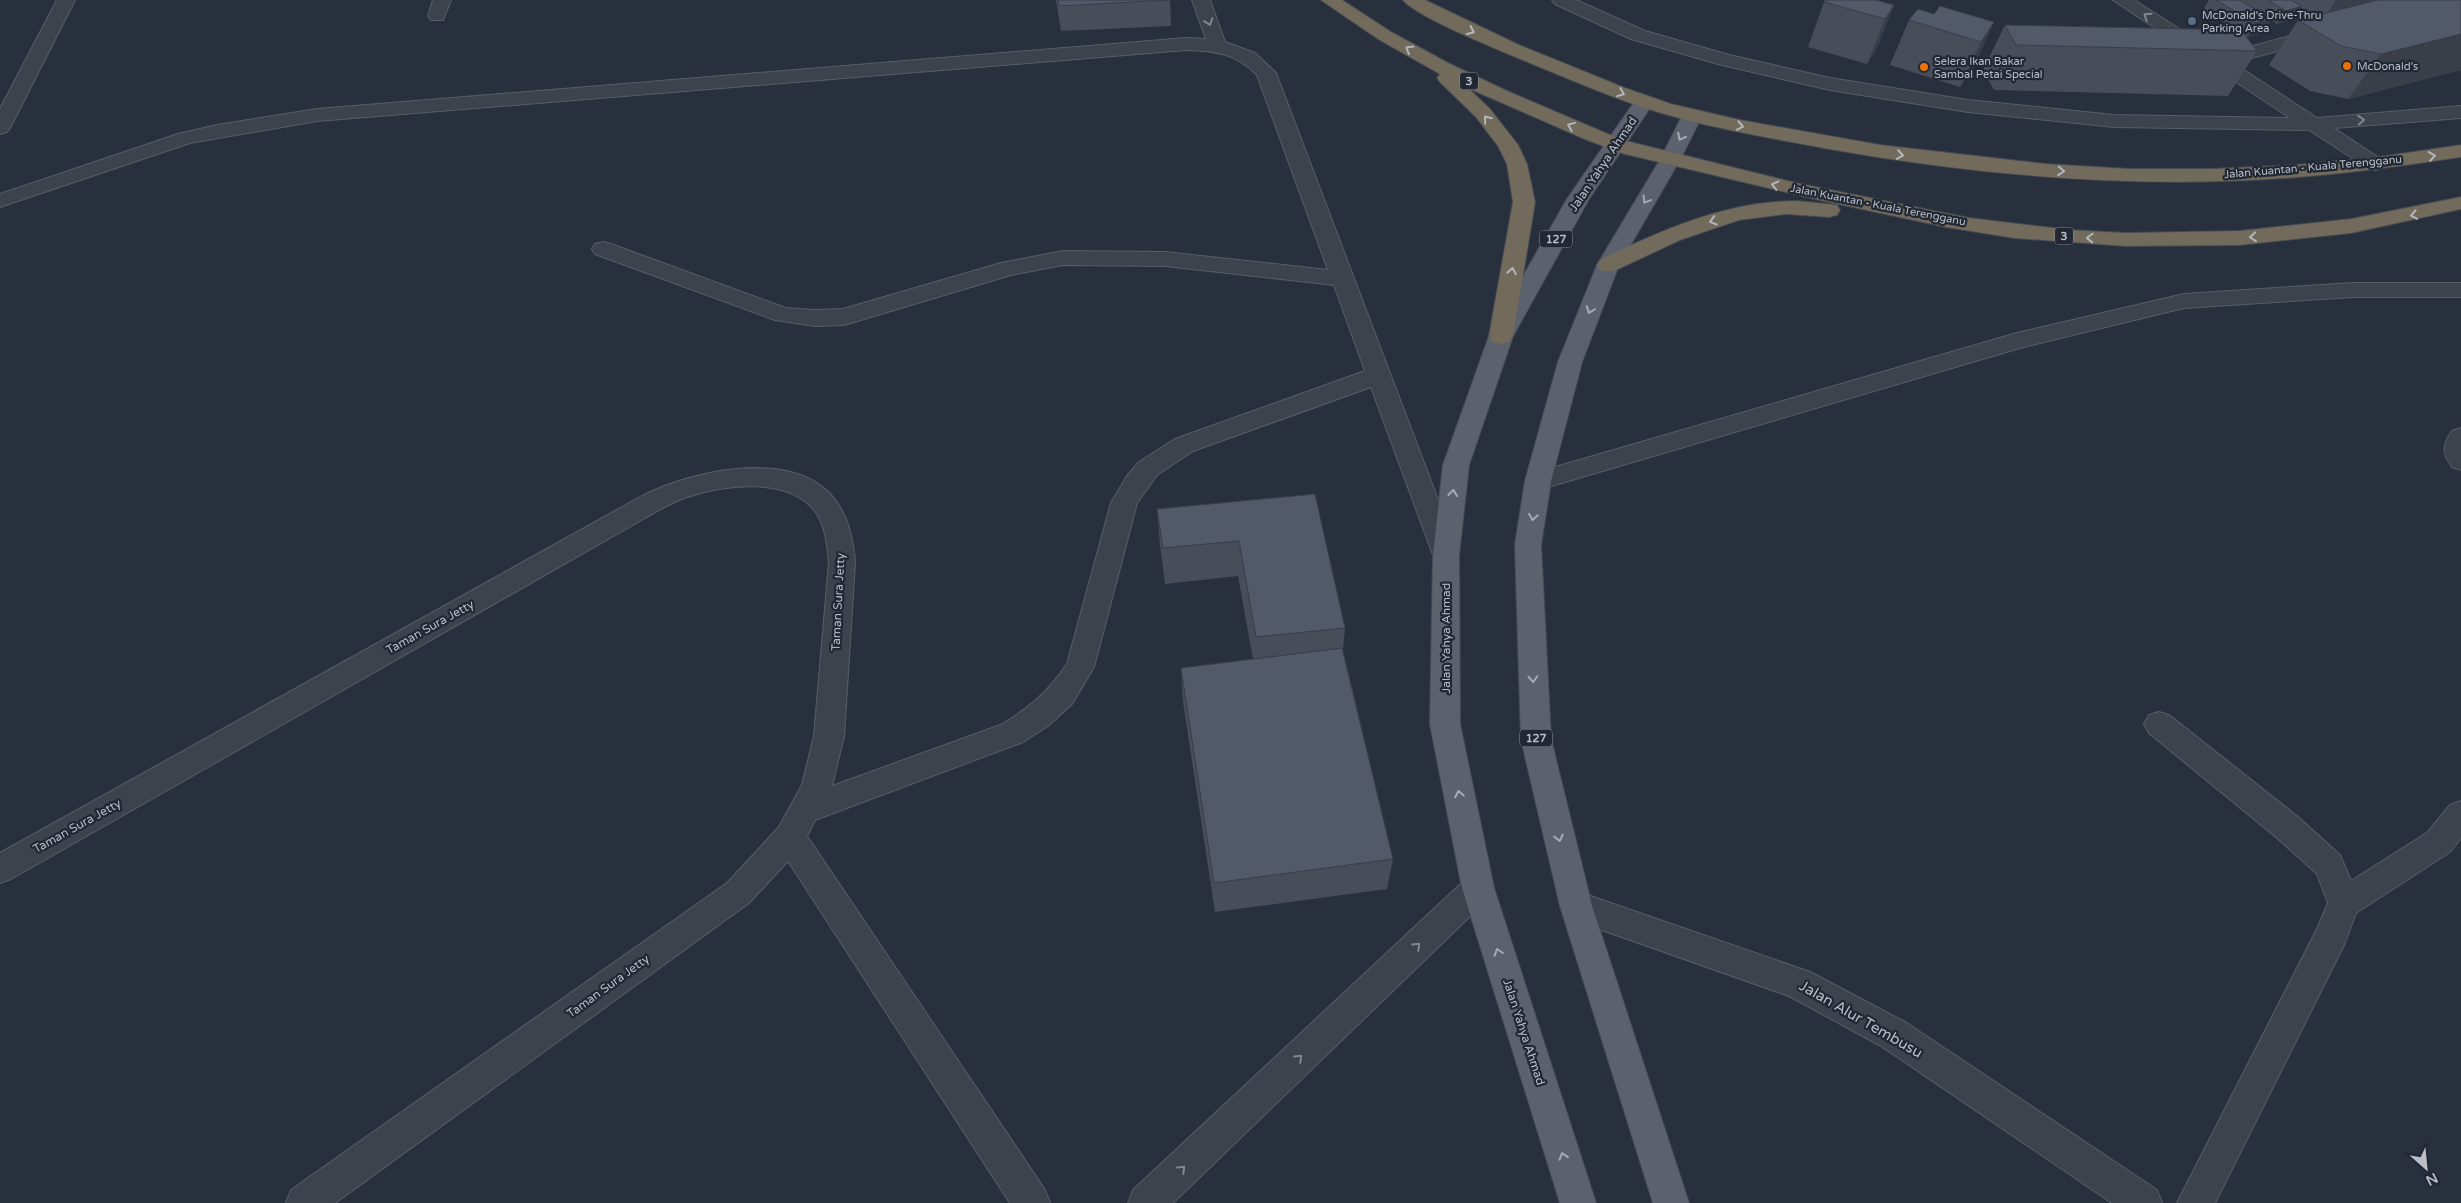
<svg xmlns="http://www.w3.org/2000/svg" width="2461" height="1203" viewBox="0 0 2461 1203" font-family="'Varela Round',sans-serif">
<rect width="100%" height="100%" fill="#29303d"/>
<g fill="none" stroke-linecap="round" stroke-linejoin="round">
<defs>
<path id="minor" d="M 57,0 L 75,0 L 10,128 L 7,132 L 0,134 L 0,109 Z
M 433,0 L 451,0 L 443,20 L 431,20 L 428,16 Z
M 1192,0 L 1210,0 L 1225,42 L 1255,53 L 1276,73 L 1459,555 L 1455,562 L 1446,565 L 1437,562 L 1433,555 L 1371,387 L 1193,451 L 1157,475 L 1137,503 L 1094,667 L 1072,704 L 1048,726 L 1023,742 L 815,820 L 807,836 L 1045,1190 L 1050,1203 L 1010,1203 L 788,861 L 749,903 L 335,1203 L 286,1203 L 291,1190 L 727,883 L 779,827 L 802,785 L 814,736 L 829,562 C 827,545 826,529 817,514 C 791,475 724,485 687,497 C 672,502 659,510 645,518 L 11,879 L 0,883 L 0,853 L 642,496 C 688,472 781,451 825,489 C 846,507 853,536 855,562 L 844,736 L 832,786 L 1003,724 C 1031,706 1048,692 1067,664 L 1111,503 L 1127,476 L 1139,462 L 1175,439 L 1365,371 L 1334,285 L 1165,266 L 1063,265 L 1011,275 L 844,325 L 815,326 L 775,320 L 595,254 L 592,249 L 595,244 L 603,242 L 611,244 L 786,308 L 815,310 L 843,309 L 1001,263 L 1063,251 L 1165,252 L 1328,270 L 1257,75 C 1236,53 1215,51 1186,50 L 317,121 L 190,143 L 0,207 L 0,194 L 178,134 L 217,125 L 317,109 L 1186,38 L 1206,39 Z
M 1552,0 L 1576,0 L 1645,31 L 1729,55 L 1830,78 L 1968,100 L 2114,115 L 2290,118 L 2113,0 L 2134,0 L 2220,55 L 2319,28 L 2326,30 L 2328,34 L 2326,38 L 2233,63 L 2317,118 L 2461,106 L 2461,118 L 2334,128 L 2382,160 L 2385,164 L 2382,168 L 2375,170 L 2368,168 L 2309,130 L 2114,127 L 1968,112 L 1830,90 L 1718,64 L 1631,39 L 1555,4 Z
M 2353,283 L 2461,283 L 2461,297 L 2353,297 L 2184,308 L 2020,348 L 1538,490 L 1529,488 L 1525,481 L 1529,474 L 1538,472 L 2017,333 L 2184,294 Z
M 2461,428 L 2461,470 L 2452,467 C 2442,453 2442,445 2452,431 Z
M 2159,712 L 2169,715 L 2298,817 L 2340,855 L 2351,881 L 2428,832 L 2450,805 L 2461,801 L 2461,838 L 2450,852 L 2356,913 L 2344,945 L 2215,1203 L 2177,1203 L 2318,927 L 2328,903 L 2317,874 L 2276,837 L 2149,733 L 2144,724 L 2149,715 Z
M 1478,873 L 1489,878 L 1494,888 L 1489,898 L 1173,1203 L 1128,1203 L 1133,1190 L 1467,878 Z
M 1576,891 L 1810,972 L 1905,1022 L 2157,1190 L 2162,1203 L 2112,1203 L 1881,1046 L 1789,996 L 1565,917 L 1560,906 L 1565,895 Z"/>
<path id="major" d="M 1644,96 L 1651,98 L 1654,102 L 1589,199 L 1513,336 L 1469,465 L 1459,555 L 1460,724 L 1494,888 L 1596,1203 L 1560,1203 L 1462,888 L 1430,724 L 1433,555 L 1443,465 L 1489,336 L 1567,199 L 1637,98 Z
M 1692,110 L 1699,112 L 1702,116 L 1681,158 L 1619,265 L 1582,362 L 1551,481 L 1541,545 L 1551,739 L 1592,906 L 1689,1203 L 1653,1203 L 1560,906 L 1521,739 L 1515,545 L 1525,481 L 1558,362 L 1597,265 L 1661,158 L 1682,116 L 1685,112 Z"/>
<path id="highway" d="M 1321,0 L 1342,0 L 1391,32 L 1448,63 L 1507,91 L 1622,140 L 1796,183 L 1969,218 L 2070,230 L 2126,233 L 2239,231 L 2351,219 L 2461,197 L 2461,209 L 2351,233 L 2239,245 L 2126,246 L 2014,238 L 1946,227 L 1815,199 L 1625,154 L 1587,140 L 1468,88 L 1490,109 L 1518,145 L 1527,164 L 1535,202 L 1513,336 L 1509,342 L 1501,344 L 1493,342 L 1489,336 L 1513,202 L 1507,164 L 1498,146 L 1476,117 L 1440,82 L 1437,78 L 1440,74 L 1378,39 Z
M 1403,0 L 1425,0 L 1519,45 L 1625,88 L 1671,104 L 1740,120 L 1880,145 L 2046,164 L 2129,169 L 2212,169 L 2296,165 L 2379,157 L 2461,145 L 2461,157 C 2407,165 2353,173 2298,177 C 2142,190 1983,176 1829,149 C 1772,138 1714,129 1658,112 C 1614,99 1572,80 1530,63 C 1504,52 1418,18 1403,0 Z
M 1797,201 L 1837,205 L 1840,210 L 1837,215 L 1829,217 L 1786,214 L 1739,220 L 1680,240 L 1616,270 L 1608,272 L 1600,270 L 1597,265 L 1600,260 C 1662,230 1727,201 1797,201 Z"/>
</defs>
<use href="#minor" stroke="#575e68" stroke-width="2"/>
<use href="#major" stroke="#464c57" stroke-width="2"/>
<use href="#highway" stroke="#444b55" stroke-width="2"/>
<use href="#minor" fill="#3c434d" fill-rule="evenodd"/>
<use href="#major" fill="#5b626d" fill-rule="evenodd"/>
<use href="#highway" fill="#726a5a" fill-rule="evenodd"/>
</g>
<path fill="#474d59" d="M 1056,0 L 1170,0 L 1171,26 L 1061,31 Z
M 2209,0 L 2461,0 L 2461,70 L 2348,99 L 2310,91 L 2269,65 L 2298,20 L 2314,16 L 2301,8 L 2293,19 L 2277,24 L 2271,20 L 2264,32 L 2247,37 L 2245,35 L 2257,51 L 2228,96 L 1994,90 L 1983,70 L 2005,25 L 2237,30 L 2203,10 Z
M 1824,2 L 1894,5 L 1876,50 L 1867,64 L 1808,47 Z
M 1934,14 L 1994,22 L 1973,68 L 1960,87 L 1890,65 L 1909,20 Z
M 1315,494 L 1345,628 L 1343,650 L 1393,859 L 1387,889 L 1215,912 L 1183,702 L 1181,668 L 1253,659 L 1238,576 L 1165,584 L 1160,545 L 1157,509 Z"/>
<path fill="#393e49" d="M 2336,0 L 2399,0 L 2323,21 Z
M 1894,5 L 1876,50 L 1867,64 L 1885,19 Z
M 2302,6 L 2293,19 L 2277,24 L 2286,11 Z
M 2272,19 L 2264,32 L 2247,37 L 2255,23 Z
M 1994,22 L 1973,68 L 1960,87 L 1981,42 Z
M 2461,34 L 2461,70 L 2348,99 L 2381,54 Z"/>
<path fill="#525968" stroke="#393e49" d="M 1058,0 L 1170,0 L 1059,6 Z
M 1825,0 L 1876,0 L 1894,5 L 1885,19 L 1824,2 Z
M 2216,0 L 2239,0 L 2272,19 L 2255,23 Z
M 2268,0 L 2291,0 L 2302,6 L 2286,11 Z
M 2378,0 L 2461,0 L 2461,34 L 2381,54 L 2341,46 L 2298,20 Z
M 1940,6 L 1994,22 L 1981,42 L 1909,20 L 1918,9 L 1934,14 Z
M 2005,25 L 2241,30 L 2257,51 L 2016,45 Z
M 1315,494 L 1345,628 L 1256,637 L 1239,541 L 1163,548 L 1157,509 Z
M 1342,648 L 1393,859 L 1214,883 L 1181,668 Z"/>
<defs><path id="oneway-chevron" d="M-2-3.5L2.5 0L-2 3.5" fill="none" stroke-width="1.6" stroke-linecap="round" stroke-linejoin="round" transform="scale(1.25)"/></defs>
<g stroke="#818791">
<use href="#oneway-chevron" transform="translate(2147 16) rotate(-146)"/>
<use href="#oneway-chevron" transform="translate(1209 22) rotate(71)"/>
<use href="#oneway-chevron" transform="translate(2361 120) rotate(-4)"/>
<use href="#oneway-chevron" transform="translate(1417 946) rotate(-44)"/>
<use href="#oneway-chevron" transform="translate(1299 1058) rotate(-44)"/>
<use href="#oneway-chevron" transform="translate(1182 1169) rotate(-44)"/>
</g>
<g stroke="#b2b6bd">
<use href="#oneway-chevron" transform="translate(1471 31) rotate(25)"/>
<use href="#oneway-chevron" transform="translate(1409 49) rotate(-149)"/>
<use href="#oneway-chevron" transform="translate(1621 93) rotate(22)"/>
<use href="#oneway-chevron" transform="translate(1487 119) rotate(-129)"/>
<use href="#oneway-chevron" transform="translate(1571 126) rotate(-158)"/>
<use href="#oneway-chevron" transform="translate(1740 126) rotate(11)"/>
<use href="#oneway-chevron" transform="translate(1900 155) rotate(8)"/>
<use href="#oneway-chevron" transform="translate(2432 156) rotate(-9)"/>
<use href="#oneway-chevron" transform="translate(2061 171) rotate(4)"/>
<use href="#oneway-chevron" transform="translate(1775 185) rotate(-166)"/>
<use href="#oneway-chevron" transform="translate(2414 215) rotate(169)"/>
<use href="#oneway-chevron" transform="translate(1713 221) rotate(164)"/>
<use href="#oneway-chevron" transform="translate(2253 237) rotate(175)"/>
<use href="#oneway-chevron" transform="translate(2090 238) rotate(-178)"/>
<use href="#oneway-chevron" transform="translate(1512 271) rotate(-80)"/>
</g>
<g stroke="#a6acb6">
<use href="#oneway-chevron" transform="translate(1681 137) rotate(117)"/>
<use href="#oneway-chevron" transform="translate(1646 200) rotate(121)"/>
<use href="#oneway-chevron" transform="translate(1590 310) rotate(111)"/>
<use href="#oneway-chevron" transform="translate(1453 493) rotate(-84)"/>
<use href="#oneway-chevron" transform="translate(1533 517) rotate(99)"/>
<use href="#oneway-chevron" transform="translate(1533 679) rotate(87)"/>
<use href="#oneway-chevron" transform="translate(1459 794) rotate(-101)"/>
<use href="#oneway-chevron" transform="translate(1559 838) rotate(77)"/>
<use href="#oneway-chevron" transform="translate(1498 952) rotate(-108)"/>
<use href="#oneway-chevron" transform="translate(1563 1156) rotate(-107)"/>
</g>
<circle fill="#5c6f8a" stroke="#212833" stroke-width="2" cx="2192" cy="21" r="5"/>
<g fill="#e8710a" stroke="#212833" stroke-width="2">
<circle cx="2347" cy="66" r="5"/>
<circle cx="1924" cy="67" r="5"/>
</g>
<g text-anchor="middle" dominant-baseline="central" stroke-width="4.5" stroke-linejoin="round" paint-order="stroke">
<g font-size="11" fill="#b9bec8" stroke="#212833" text-anchor="start">
<text x="2202" y="15">McDonald's Drive-Thru<tspan x="2202" dy="13">Parking Area</tspan></text>
<text x="1934" y="61">Selera Ikan Bakar<tspan x="1934" dy="13">Sambal Petai Special</tspan></text>
<text x="2357" y="66">McDonald's</text>
</g>
<g fill="#212833" stroke="#8b919b" stroke-width="1">
<rect x="1460" y="72.5" width="18" height="17" rx="4"/>
<rect x="2055" y="227.5" width="18" height="17" rx="4"/>
<rect x="1540" y="230.5" width="32" height="17" rx="4"/>
<rect x="1520" y="729.5" width="32" height="17" rx="4"/>
</g>
<g font-size="11" font-weight="bold" fill="#b9bec8">
<text x="1469" y="81">3</text>
<text x="2064" y="236">3</text>
<text x="1556" y="239">127</text>
<text x="1536" y="738">127</text>
</g>
<g font-size="11" fill="#b9bec8" stroke="#212833">
<text transform="translate(2313 167) rotate(-5)">Jalan Kuantan - Kuala Terengganu</text>
<text transform="translate(1878 205) rotate(11)">Jalan Kuantan - Kuala Terengganu</text>
</g>
<g font-size="12" fill="#b9bec8" stroke="#212833">
<text transform="translate(1603 164) rotate(-56)">Jalan Yahya Ahmad</text>
<text transform="translate(838 602) rotate(-87)">Taman Sura Jetty</text>
<text transform="translate(430 627) rotate(-29)">Taman Sura Jetty</text>
<text transform="translate(1446 638) rotate(-90)">Jalan Yahya Ahmad</text>
<text transform="translate(77 826) rotate(-29)">Taman Sura Jetty</text>
<text transform="translate(608 986) rotate(-36)">Taman Sura Jetty</text>
<text transform="translate(1524 1032) rotate(72)">Jalan Yahya Ahmad</text>
</g>
<g font-size="15" fill="#b9bec8" stroke="#212833">
<text transform="translate(1861 1019) rotate(30)">Jalan Alur Tembusu</text>
</g>
</g>
<g transform="translate(2426 1168) rotate(153)" stroke="#212833" stroke-width="4" paint-order="stroke">
<path d="M0-4L9 19L0 12L-9 19Z" fill="#b9bec8"/>
<text y="-8" font-size="14" font-weight="bold" text-anchor="middle" fill="#b9bec8">N</text>
</g>
</svg>
